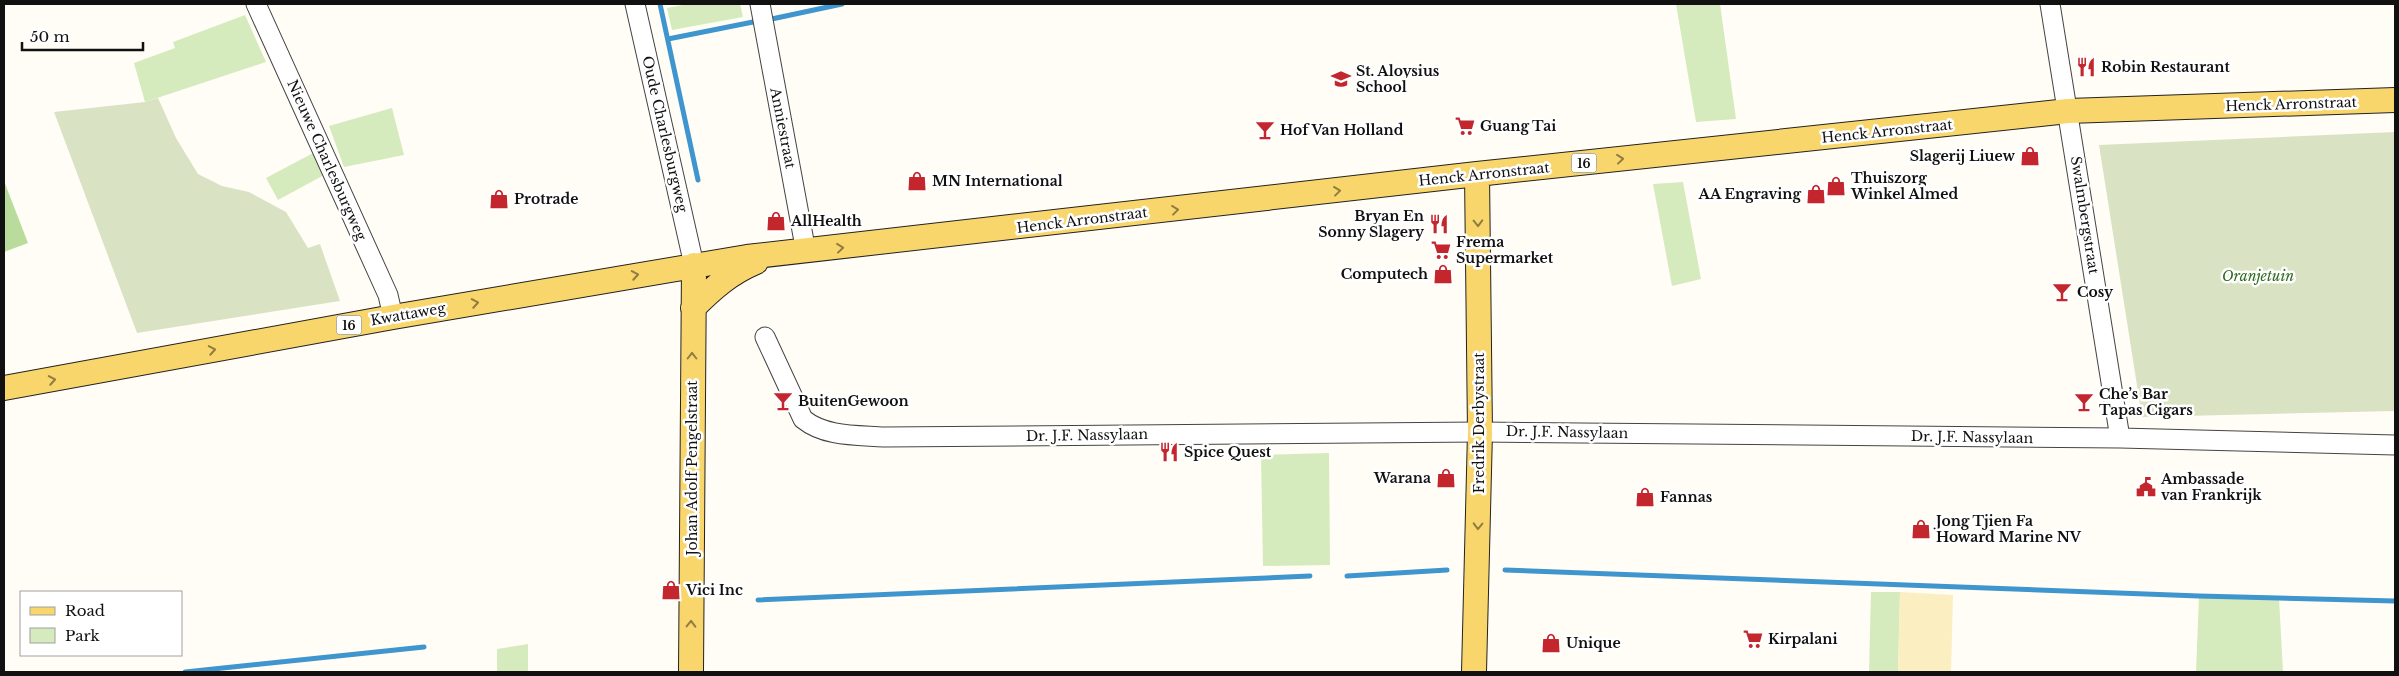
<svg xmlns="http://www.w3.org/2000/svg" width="2399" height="676" viewBox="0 0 2399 676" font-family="'Libre Baskerville',serif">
<rect width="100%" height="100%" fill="#fffdf5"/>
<path fill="#d5ebbd" d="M 688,4 L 740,4 L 743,17 L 672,30 L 667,8 Z
M 1676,4 L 1720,4 L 1736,119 L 1696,122 Z
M 245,15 L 266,62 L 145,102 L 134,63 L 175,48 L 173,42 Z
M 392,108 L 404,155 L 344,167 L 329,126 Z
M 315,152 L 326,174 L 278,200 L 266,178 Z
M 1683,182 L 1701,279 L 1672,286 L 1653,184 Z
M 1329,453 L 1330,565 L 1263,566 L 1261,455 Z
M 1871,592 L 1900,592 L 1898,672 L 1869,672 Z
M 2199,596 L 2279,598 L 2283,672 L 2196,672 Z
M 528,644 L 528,672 L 497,672 L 497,649 Z"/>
<path fill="#b9dc9c" d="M 4,181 L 28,243 L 4,252 Z"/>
<path fill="#fbeec1" d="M 1900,592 L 1953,595 L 1951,672 L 1898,672 Z"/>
<path fill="#d9e3c4" d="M 158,98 L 176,138 L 198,174 L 222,186 L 249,192 L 286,212 L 308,248 L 320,244 L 340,301 L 137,333 L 54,112 L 145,102 Z
M 2395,132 L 2395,411 L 2142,417 L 2099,145 Z"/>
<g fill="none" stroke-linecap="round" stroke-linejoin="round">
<path stroke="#3f96cf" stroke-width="5" d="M 660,4 L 698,180
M 767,20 L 842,4
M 668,39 L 758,21
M 1505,570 L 2199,596 L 2395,601
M 1347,576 L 1447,570
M 758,600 L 1310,576
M 185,672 L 424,647"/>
<defs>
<path id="minor" d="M 256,4 L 388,295 L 393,317
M 635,4 L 694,265
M 760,4 L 806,252
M 2050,4 L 2120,438
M 765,337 L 803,419 C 825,437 857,435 884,437 L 1480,432 L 2120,438 L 2395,445"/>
<path id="major" d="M 693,308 C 713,288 730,273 756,262
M 4,388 L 393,317 L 747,257 L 1477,174 L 2068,111 L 2395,100
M 691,672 L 694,265
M 1474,672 L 1480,432 L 1477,174"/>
</defs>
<use href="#minor" stroke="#444" stroke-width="21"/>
<use href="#major" stroke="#222" stroke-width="26"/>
<use href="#minor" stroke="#fff" stroke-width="19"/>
<use href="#major" stroke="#f9d66b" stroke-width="24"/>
</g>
<defs><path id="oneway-chevron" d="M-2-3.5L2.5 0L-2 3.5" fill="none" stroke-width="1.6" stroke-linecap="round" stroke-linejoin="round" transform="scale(1.25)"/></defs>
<g stroke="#917d42">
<use href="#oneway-chevron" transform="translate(1620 159) rotate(-6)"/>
<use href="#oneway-chevron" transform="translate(1337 191) rotate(-7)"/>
<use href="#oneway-chevron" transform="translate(1175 210) rotate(-7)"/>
<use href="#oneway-chevron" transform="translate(1478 223) rotate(89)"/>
<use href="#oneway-chevron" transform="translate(840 248) rotate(-6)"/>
<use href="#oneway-chevron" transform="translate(635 275) rotate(-10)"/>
<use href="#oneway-chevron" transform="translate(475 303) rotate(-10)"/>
<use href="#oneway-chevron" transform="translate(212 350) rotate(-10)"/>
<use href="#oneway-chevron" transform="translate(692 356) rotate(-90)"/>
<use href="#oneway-chevron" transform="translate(52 380) rotate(-10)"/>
<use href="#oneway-chevron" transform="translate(1478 526) rotate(91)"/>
<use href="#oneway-chevron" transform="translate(691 624) rotate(-89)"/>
</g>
<defs>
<symbol id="restaurant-bare" viewBox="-9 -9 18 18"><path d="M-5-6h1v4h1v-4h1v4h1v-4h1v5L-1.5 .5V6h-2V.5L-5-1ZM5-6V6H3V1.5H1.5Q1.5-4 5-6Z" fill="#c4262e" stroke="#fff" stroke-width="2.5" paint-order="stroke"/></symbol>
<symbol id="school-bare" viewBox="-9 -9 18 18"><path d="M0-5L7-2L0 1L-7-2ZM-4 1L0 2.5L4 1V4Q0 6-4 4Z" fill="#c4262e" stroke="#fff" stroke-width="2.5" paint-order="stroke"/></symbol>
<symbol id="supermarket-bare" viewBox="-9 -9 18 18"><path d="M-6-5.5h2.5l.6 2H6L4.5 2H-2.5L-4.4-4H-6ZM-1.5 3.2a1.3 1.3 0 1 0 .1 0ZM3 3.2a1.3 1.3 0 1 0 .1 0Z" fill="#c4262e" stroke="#fff" stroke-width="2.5" paint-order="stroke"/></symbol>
<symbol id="bar-bare" viewBox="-9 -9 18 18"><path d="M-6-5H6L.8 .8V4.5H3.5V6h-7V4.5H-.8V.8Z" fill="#c4262e" stroke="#fff" stroke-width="2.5" paint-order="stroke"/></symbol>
<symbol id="shop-bare" viewBox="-9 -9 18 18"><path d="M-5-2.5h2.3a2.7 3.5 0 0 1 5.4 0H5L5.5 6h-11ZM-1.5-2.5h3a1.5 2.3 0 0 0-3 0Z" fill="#c4262e" stroke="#fff" stroke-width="2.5" paint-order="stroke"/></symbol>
<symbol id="civic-bare" viewBox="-9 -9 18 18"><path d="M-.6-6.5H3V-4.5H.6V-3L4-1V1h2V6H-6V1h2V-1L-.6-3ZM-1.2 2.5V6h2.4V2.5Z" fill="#c4262e" stroke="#fff" stroke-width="2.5" paint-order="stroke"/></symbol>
</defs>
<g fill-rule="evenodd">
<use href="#restaurant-bare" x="2072" y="53" width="28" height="28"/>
<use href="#school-bare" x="1327" y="65" width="28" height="28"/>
<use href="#supermarket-bare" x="1451" y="112" width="28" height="28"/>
<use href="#bar-bare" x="1251" y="116" width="28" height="28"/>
<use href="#shop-bare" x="2016" y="142" width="28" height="28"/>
<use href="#shop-bare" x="903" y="167" width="28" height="28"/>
<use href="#shop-bare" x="1822" y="172" width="28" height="28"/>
<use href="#shop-bare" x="1802" y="180" width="28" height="28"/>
<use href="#shop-bare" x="485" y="185" width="28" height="28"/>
<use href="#shop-bare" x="762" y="207" width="28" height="28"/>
<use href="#restaurant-bare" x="1425" y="210" width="28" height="28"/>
<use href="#supermarket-bare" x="1427" y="236" width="28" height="28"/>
<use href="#shop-bare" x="1429" y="260" width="28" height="28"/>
<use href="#bar-bare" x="2048" y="278" width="28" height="28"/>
<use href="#bar-bare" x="769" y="387" width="28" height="28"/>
<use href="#bar-bare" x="2070" y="388" width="28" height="28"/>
<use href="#restaurant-bare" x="1155" y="438" width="28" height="28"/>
<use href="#shop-bare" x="1432" y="464" width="28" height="28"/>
<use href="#civic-bare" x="2132" y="473" width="28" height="28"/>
<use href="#shop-bare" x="1631" y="483" width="28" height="28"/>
<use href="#shop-bare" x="1907" y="515" width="28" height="28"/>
<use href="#shop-bare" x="657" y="576" width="28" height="28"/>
<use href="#supermarket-bare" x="1739" y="625" width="28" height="28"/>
<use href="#shop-bare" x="1537" y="629" width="28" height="28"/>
</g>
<g text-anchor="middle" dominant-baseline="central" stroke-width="5" stroke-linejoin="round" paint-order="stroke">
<g fill="#fff" stroke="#585858" stroke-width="1">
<rect x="1571.5" y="153.5" width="25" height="19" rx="4"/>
<rect x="336.5" y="315.5" width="25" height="19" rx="4"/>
</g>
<g font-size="12" font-weight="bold" fill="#111">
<text x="1584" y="163">16</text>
<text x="349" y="325">16</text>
</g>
<g font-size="14" font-weight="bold" fill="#111" stroke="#fff" text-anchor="start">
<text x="2101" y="67">Robin Restaurant</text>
<text x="1356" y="71">St. Aloysius<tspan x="1356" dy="16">School</tspan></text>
<text x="1480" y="126">Guang Tai</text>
<text x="1280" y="130">Hof Van Holland</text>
<text x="2015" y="156" text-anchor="end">Slagerij Liuew</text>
<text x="1851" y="178">Thuiszorg<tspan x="1851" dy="16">Winkel Almed</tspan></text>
<text x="932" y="181">MN International</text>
<text x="1801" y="194" text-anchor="end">AA Engraving</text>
<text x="514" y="199">Protrade</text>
<text x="1424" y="216" text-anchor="end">Bryan En<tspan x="1424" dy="16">Sonny Slagery</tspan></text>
<text x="791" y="221">AllHealth</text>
<text x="1456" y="242">Frema<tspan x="1456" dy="16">Supermarket</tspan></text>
<text x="1428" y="274" text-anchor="end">Computech</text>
<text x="2077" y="292">Cosy</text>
<text x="2099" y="394">Che’s Bar<tspan x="2099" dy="16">Tapas Cigars</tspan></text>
<text x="798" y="401">BuitenGewoon</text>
<text x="1184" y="452">Spice Quest</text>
<text x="1431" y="478" text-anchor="end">Warana</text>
<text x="2161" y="479">Ambassade<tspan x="2161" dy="16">van Frankrijk</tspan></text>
<text x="1660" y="497">Fannas</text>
<text x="1936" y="521">Jong Tjien Fa<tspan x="1936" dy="16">Howard Marine NV</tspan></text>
<text x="686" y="590">Vici Inc</text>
<text x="1768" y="639">Kirpalani</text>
<text x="1566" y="643">Unique</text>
</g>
<g font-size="14" fill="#111" stroke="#fff">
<text transform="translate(2291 104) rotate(-2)">Henck Arronstraat</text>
<text transform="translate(783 128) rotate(79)">Anniestraat</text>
<text transform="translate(1887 131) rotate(-6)">Henck Arronstraat</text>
<text transform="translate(665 134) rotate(77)">Oude Charlesburgweg</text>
<text transform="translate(327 160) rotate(66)">Nieuwe Charlesburgweg</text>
<text transform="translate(1484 174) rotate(-6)">Henck Arronstraat</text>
<text transform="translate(2085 215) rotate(81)">Swalmbergstraat</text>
<text transform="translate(1082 220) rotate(-7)">Henck Arronstraat</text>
<text transform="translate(408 314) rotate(-10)">Kwattaweg</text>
<text transform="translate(1479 423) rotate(-90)">Fredrik Derbystraat</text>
<text transform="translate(1567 432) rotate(1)">Dr. J.F. Nassylaan</text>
<text transform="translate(1087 435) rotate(-1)">Dr. J.F. Nassylaan</text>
<text transform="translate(1972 437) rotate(1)">Dr. J.F. Nassylaan</text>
<text transform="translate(692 468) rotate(-90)">Johan Adolf Pengelstraat</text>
</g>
<g font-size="14" font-style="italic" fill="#2f6b1f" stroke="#fff">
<text x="2258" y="276">Oranjetuin</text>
</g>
</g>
<rect width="2399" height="676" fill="none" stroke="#111111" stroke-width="10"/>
<rect x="20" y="591" width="162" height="65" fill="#ffffff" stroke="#a0a0a0"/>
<rect x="30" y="607" width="25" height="8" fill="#f9d66b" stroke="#a0a0a0"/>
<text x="65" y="616" font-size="15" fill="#111111">Road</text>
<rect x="30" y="628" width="25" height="15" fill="#d5ebbd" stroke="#a0a0a0"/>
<text x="65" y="641" font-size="15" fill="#111111">Park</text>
<path d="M22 42v8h121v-8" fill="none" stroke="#111111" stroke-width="2.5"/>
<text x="30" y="42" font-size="15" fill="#111111" stroke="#ffffff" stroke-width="4" paint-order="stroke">50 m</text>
</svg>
